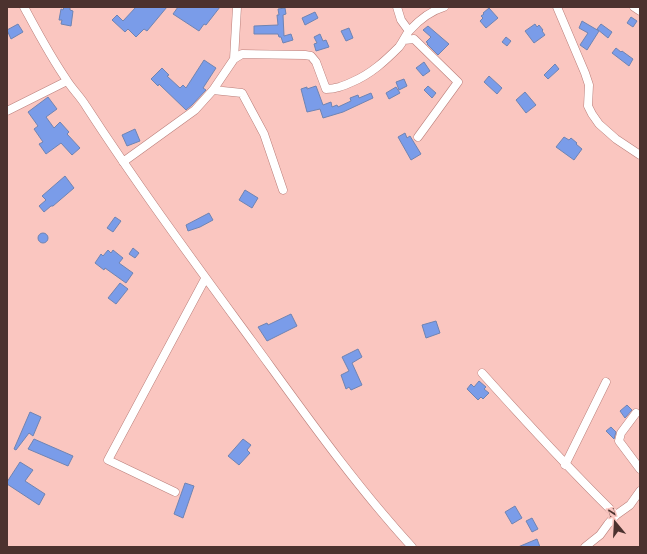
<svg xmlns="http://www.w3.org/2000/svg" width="647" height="554" viewBox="0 0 647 554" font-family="'Playfair Display',serif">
<rect width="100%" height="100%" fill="#fac6c0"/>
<path fill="#7a9ce9" stroke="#6f84b3" d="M 64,7 L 70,7 L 70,10 L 73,11 L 71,26 L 61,24 L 62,20 L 59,20 L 61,9 L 63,10 Z
M 136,7 L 167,7 L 147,31 L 144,29 L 136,37 L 128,29 L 125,32 L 112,20 L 117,15 L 123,21 Z
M 178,7 L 220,7 L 206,25 L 204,24 L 199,31 L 173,14 Z
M 285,8 L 286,14 L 283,15 L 284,36 L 291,34 L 293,40 L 283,43 L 281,37 L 279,37 L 278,34 L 254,34 L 254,26 L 278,25 L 277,15 L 279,15 L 278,9 Z
M 489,8 L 498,18 L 486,28 L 480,21 L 483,18 L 481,16 L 484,14 L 483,13 Z
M 315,12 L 318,18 L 305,25 L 302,18 Z
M 631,17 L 637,21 L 633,27 L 627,23 Z
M 582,21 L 599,31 L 587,50 L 580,45 L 588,33 L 579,28 Z
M 18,24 L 23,32 L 11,39 L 7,30 Z
M 535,24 L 537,27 L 539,25 L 543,30 L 542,31 L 545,35 L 534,43 L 525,31 Z
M 601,24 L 612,32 L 608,38 L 597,29 Z
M 428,26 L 449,44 L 438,55 L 427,44 L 428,43 L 426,42 L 431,37 L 423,30 Z
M 349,28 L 353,38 L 346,41 L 341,31 Z
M 320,34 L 323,41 L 326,40 L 329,47 L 316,51 L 314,44 L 317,43 L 314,37 Z
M 506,37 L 511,41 L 507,46 L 502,42 Z
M 616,48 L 621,52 L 622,51 L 633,59 L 629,66 L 612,53 Z
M 204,60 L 216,68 L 203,88 L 206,90 L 192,105 L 186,110 L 159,84 L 158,86 L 151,79 L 162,68 L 169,75 L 167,76 L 180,88 L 183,85 L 186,88 Z
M 424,62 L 430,71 L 423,76 L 416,68 Z
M 555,64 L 559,69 L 548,79 L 544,75 Z
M 489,76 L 502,88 L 497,94 L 484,82 Z
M 404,79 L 407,86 L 399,90 L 396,82 Z
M 316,86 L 323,105 L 331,102 L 332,107 L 337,105 L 338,107 L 351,101 L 350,98 L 358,95 L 359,98 L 371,93 L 373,98 L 343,112 L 323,118 L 320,109 L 307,112 L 301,89 L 307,87 L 307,89 Z
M 428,86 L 436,93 L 432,98 L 424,90 Z
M 396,87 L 400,93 L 389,99 L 386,93 Z
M 525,92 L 536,105 L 526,113 L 516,100 Z
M 48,97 L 57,109 L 46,117 L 54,128 L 60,122 L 69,132 L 67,134 L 80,148 L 72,155 L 61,143 L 46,154 L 39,144 L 43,142 L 34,129 L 38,126 L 28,112 Z
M 135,129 L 140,141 L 127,146 L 122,135 Z
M 405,133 L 407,138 L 410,136 L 421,154 L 411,160 L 398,137 Z
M 564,137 L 569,140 L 571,138 L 577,143 L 576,144 L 582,149 L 574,160 L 556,147 Z
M 65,176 L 74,188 L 53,206 L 51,206 L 44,212 L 39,206 L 46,200 L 42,196 Z
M 245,190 L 258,198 L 252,208 L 239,200 Z
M 209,213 L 213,220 L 200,227 L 188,231 L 186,225 Z
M 115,217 L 121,221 L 113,232 L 107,228 Z
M38 238a5 5 0 1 1 10 0a5 5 0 1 1-10 0Z
M 133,248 L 139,253 L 135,258 L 129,254 Z
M 108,250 L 111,253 L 113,250 L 123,258 L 119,263 L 133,273 L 126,283 L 105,268 L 104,270 L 95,263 L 101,254 L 103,256 Z
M 120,283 L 128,289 L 116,304 L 108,298 Z
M 291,314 L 297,326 L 267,341 L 258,327 L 267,323 L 268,325 Z
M 436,321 L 440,333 L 426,338 L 422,325 Z
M 358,349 L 362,357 L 352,363 L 362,385 L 351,390 L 349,387 L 346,389 L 341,375 L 349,371 L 342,357 Z
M 479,381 L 486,387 L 484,389 L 489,393 L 483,399 L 481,397 L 478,400 L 467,389 L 471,384 L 474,387 Z
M 627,405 L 632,410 L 625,418 L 620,411 Z
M 30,412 L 41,417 L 33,436 L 29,433 L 16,450 L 14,449 Z
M 611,427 L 616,432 L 614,439 L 606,431 Z
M 34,439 L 73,456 L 68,466 L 28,449 Z
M 243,439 L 251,445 L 247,450 L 250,453 L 239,465 L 228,456 Z
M 20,462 L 33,470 L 25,481 L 45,494 L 39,505 L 7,484 L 7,482 Z
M 185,483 L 194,486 L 183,518 L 174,514 Z
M 515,506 L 522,518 L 512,524 L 505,512 Z
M 532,518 L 538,529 L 532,532 L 526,521 Z
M 537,539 L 540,547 L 518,547 Z"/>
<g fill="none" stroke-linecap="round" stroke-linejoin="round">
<defs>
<path id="street" d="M 24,7 C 37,31 50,56 66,79 C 72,89 80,96 86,106 C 134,180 186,251 238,322 C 294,398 348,477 412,547
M 237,7 L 234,59 L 242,54 L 305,55 L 311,56 L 316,62 L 326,89 C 336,89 343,86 352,82 C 371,74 385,61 399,47 C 403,42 405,36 409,31 C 419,20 430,11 444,7
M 397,7 L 401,20 L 409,31
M 557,7 L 585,73 L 589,85 L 588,106 L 592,114 L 599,124 L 616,139 L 640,155
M 634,7 L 640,11
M 404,40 L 414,39 L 458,82 L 418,137
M 213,90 L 242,93 L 264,134 L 283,190
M 7,111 L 67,81
M 123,162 L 195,110 L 213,90 L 234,59
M 482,373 C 526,422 569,469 616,515 L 608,524 L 600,535 L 585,547
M 636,413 L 621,433 L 619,441 L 640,469
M 565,465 L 606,382
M 175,492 L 108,460 L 205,279
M 616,515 L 630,505 L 640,491"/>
</defs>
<use href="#street" stroke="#ba7e79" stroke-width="9"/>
<use href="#street" stroke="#fff" stroke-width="8"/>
</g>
<rect width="647" height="554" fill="none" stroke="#4c322f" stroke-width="16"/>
<g transform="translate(615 522) rotate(342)" stroke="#fac6c0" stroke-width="3" paint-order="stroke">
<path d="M0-3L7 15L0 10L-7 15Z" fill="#4c322f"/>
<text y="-6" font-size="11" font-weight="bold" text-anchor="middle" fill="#4c322f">N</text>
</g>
</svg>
